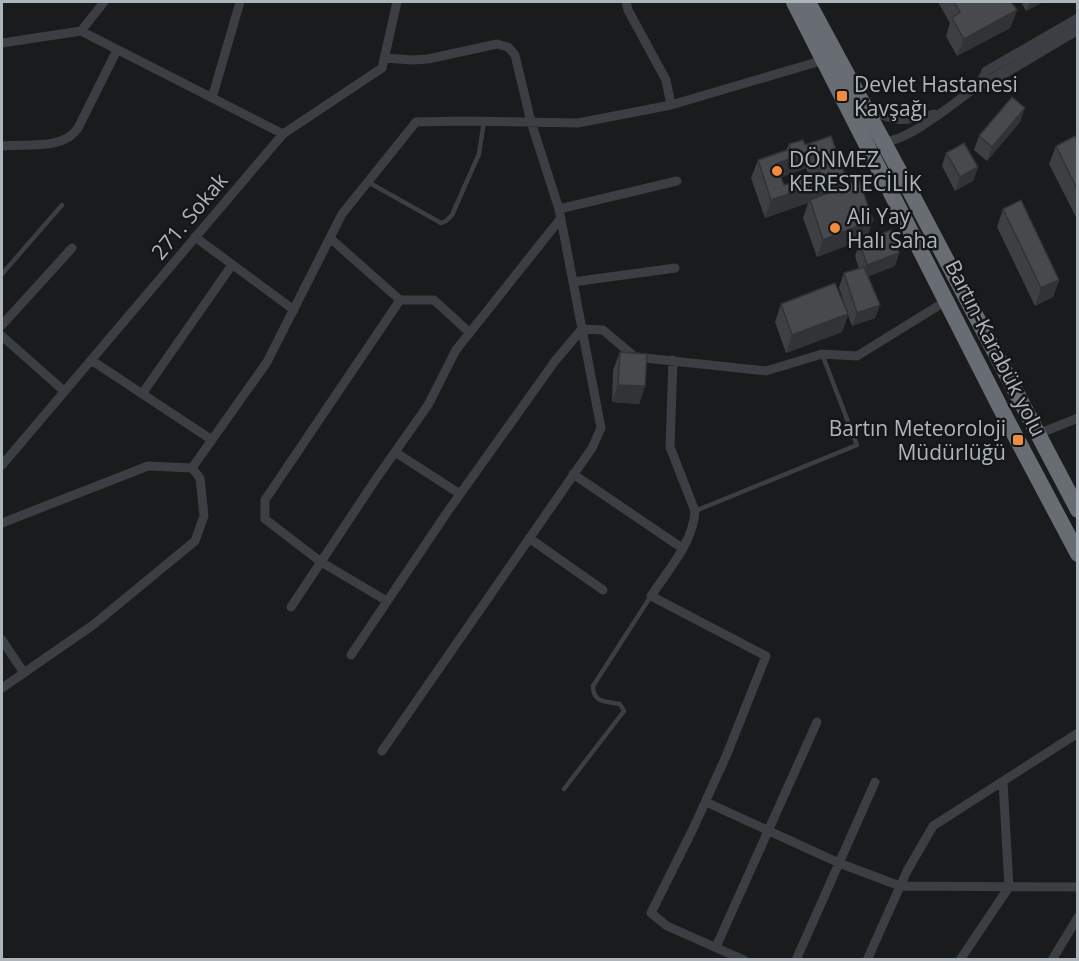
<svg xmlns="http://www.w3.org/2000/svg" width="1079" height="961" viewBox="0 0 1079 961" font-family="'Open Sans',sans-serif">
<rect width="100%" height="100%" fill="#1a1b1d"/>
<g fill="none" stroke-linecap="round" stroke-linejoin="round">
<path stroke="#3b3e42" stroke-width="4.5" d="M 985,80 L 1078,24
M 368,182 L 441,223 L 446,221 L 452,215 L 479,154 L 484,121
M 2,274 L 62,205
M 695,511 L 857,445 L 822,354
M 564,789 L 624,711 L 620,704 C 607,701 593,704 593,686 L 651,596"/>
<path stroke="#3b3e42" stroke-width="9" d="M 81,31 L 283,134
M 2,43 L 81,31 L 104,2
M 980,84 L 986,71 L 1078,18
M 212,98 L 240,2
M 671,105 L 824,60
M 868,107 C 891,124 908,121 934,114
M 880,141 C 903,147 960,98 980,84 L 991,82 L 1078,30
M 2,146 C 26,143 63,151 78,128 L 117,50
M 559,209 L 677,181
M 195,237 L 294,310
M 330,238 L 400,300 L 434,300 L 470,333
M 573,282 L 675,268
M 2,325 L 72,248
M 2,336 L 64,391
M 91,360 L 212,440
M 673,360 L 670,447 L 695,511 C 693,543 668,570 651,596 L 766,656 L 727,754 L 693,829 L 651,913 L 667,926 L 744,960
M 142,394 L 232,265
M 1038,434 L 1078,418
M 395,452 L 460,494
M 2,465 L 283,134 L 382,68 L 397,2
M 573,474 L 682,548
M 2,523 L 148,466 L 192,468
M 529,538 L 603,590
M 387,601 L 321,562 L 265,519 L 265,500 L 400,300
M 291,607 L 376,479 L 428,405 L 456,350 L 561,218
M 2,640 L 24,673
M 351,655 L 448,511 L 555,361 L 582,329 L 603,330 L 635,357 L 766,371 L 822,354 L 857,356 L 946,301
M 2,688 L 93,625 L 195,541 L 204,516 L 200,478 L 192,468 L 267,362 L 342,214 L 416,122 L 463,121 L 578,123 L 671,105 L 666,80 L 628,10 L 626,2
M 382,751 L 592,448 L 601,428 L 559,209 L 531,122 L 515,55 L 508,47 L 497,44 L 428,59 L 413,60 L 384,58
M 706,802 L 839,863 L 900,886 L 1078,887
M 716,947 L 817,722
M 796,960 L 875,782
M 867,960 L 907,871 L 933,826 L 1078,733
M 960,960 L 1009,887 L 1003,782
M 1052,960 L 1078,917"/>
<path stroke="#676d73" stroke-width="16" d="M 794,2 L 1001,409 L 1078,554
M 808,2 L 910,191 L 1078,510"/>
</g>
<path fill="#3d3f42" fill-rule="evenodd" d="M 938,2 L 1011,2 L 1017,10 L 1010,28 L 957,56 L 946,36 L 950,23 Z
M 1021,2 L 1043,2 L 1026,11 Z
M 1020,122 L 987,161 L 974,150 L 979,136 Z
M 1077,141 L 1077,219 L 1049,164 L 1056,146 Z
M 789,144 L 805,145 L 845,175 L 841,187 L 867,238 L 817,257 L 803,218 L 808,203 L 765,218 L 751,178 L 758,160 L 786,150 ZM 806,168 L 809,176 L 784,185 L 781,177 Z
M 946,153 L 978,167 L 973,181 L 955,191 L 942,166 Z
M 1003,209 L 1059,280 L 1053,297 L 1035,306 L 997,227 Z
M 860,243 L 899,253 L 895,266 L 868,276 L 880,305 L 875,318 L 852,326 L 848,315 L 842,332 L 786,353 L 775,322 L 781,304 L 847,312 L 839,287 L 844,273 L 859,269 L 855,256 Z
M 620,352 L 645,386 L 639,404 L 612,402 L 613,370 Z"/>
<path fill="#323336" d="M 1030,2 L 1043,2 L 1026,11 Z
M 1017,10 L 1010,28 L 957,56 L 964,39 Z
M 1025,108 L 1020,122 L 987,161 L 992,147 Z
M 812,150 L 806,168 L 770,182 L 776,164 Z
M 978,167 L 973,181 L 955,191 L 960,177 Z
M 845,175 L 839,193 L 810,200 L 808,203 L 765,218 L 771,200 Z
M 873,220 L 867,238 L 817,257 L 823,240 Z
M 899,253 L 895,266 L 862,279 L 867,265 Z
M 1059,280 L 1053,297 L 1035,306 L 1041,288 Z
M 880,305 L 875,318 L 852,326 L 857,313 Z
M 848,314 L 842,332 L 786,353 L 792,335 Z
M 618,385 L 645,386 L 639,404 L 612,402 Z"/>
<path fill="#47494d" stroke="#323336" stroke-width="1.5" fill-rule="evenodd" d="M 954,2 L 1011,2 L 1017,10 L 964,39 L 952,18 L 960,12 Z
M 1012,97 L 1025,108 L 992,147 L 979,136 Z
M 831,136 L 845,175 L 771,200 L 758,160 L 790,149 L 789,144 L 803,140 L 805,145 ZM 812,150 L 820,172 L 784,185 L 776,164 Z
M 1075,136 L 1077,141 L 1077,189 L 1056,146 Z
M 964,143 L 978,167 L 960,177 L 946,153 Z
M 859,180 L 873,220 L 823,240 L 810,200 Z
M 1021,200 L 1059,280 L 1041,288 L 1003,209 Z
M 891,230 L 899,253 L 867,265 L 860,243 Z
M 864,267 L 880,305 L 857,313 L 844,273 Z
M 835,283 L 848,314 L 792,335 L 781,304 Z
M 620,352 L 647,354 L 645,386 L 618,385 Z"/>
<g fill="#f08c3f" stroke="#151618" stroke-width="2">
<rect x="836" y="90" width="12" height="12" rx="3"/>
<circle cx="777" cy="171" r="6"/>
<circle cx="835" cy="228" r="6"/>
<rect x="1012" y="434" width="12" height="12" rx="3"/>
</g>
<g text-anchor="middle" dominant-baseline="central" stroke-width="5" stroke-linejoin="round" paint-order="stroke">
<g font-size="21" fill="#adb5bc" stroke="#151618" text-anchor="start">
<text x="854" y="84">Devlet Hastanesi<tspan x="854" dy="24">Kavşağı</tspan></text>
<text x="789" y="159">DÖNMEZ<tspan x="789" dy="24">KERESTECİLİK</tspan></text>
<text x="847" y="216">Ali Yay<tspan x="847" dy="24">Halı Saha</tspan></text>
<text x="1006" y="428" text-anchor="end">Bartın Meteoroloji<tspan x="1006" dy="24">Müdürlüğü</tspan></text>
</g>
<g font-size="21" fill="#adb5bc" stroke="#151618">
<text transform="translate(189 216) rotate(-50)">271. Sokak</text>
<text transform="translate(996 348) rotate(63)">Bartın-Karabük yolu</text>
</g>
</g>
<rect width="1079" height="961" fill="none" stroke="#adb5bc" stroke-width="6"/>
</svg>
